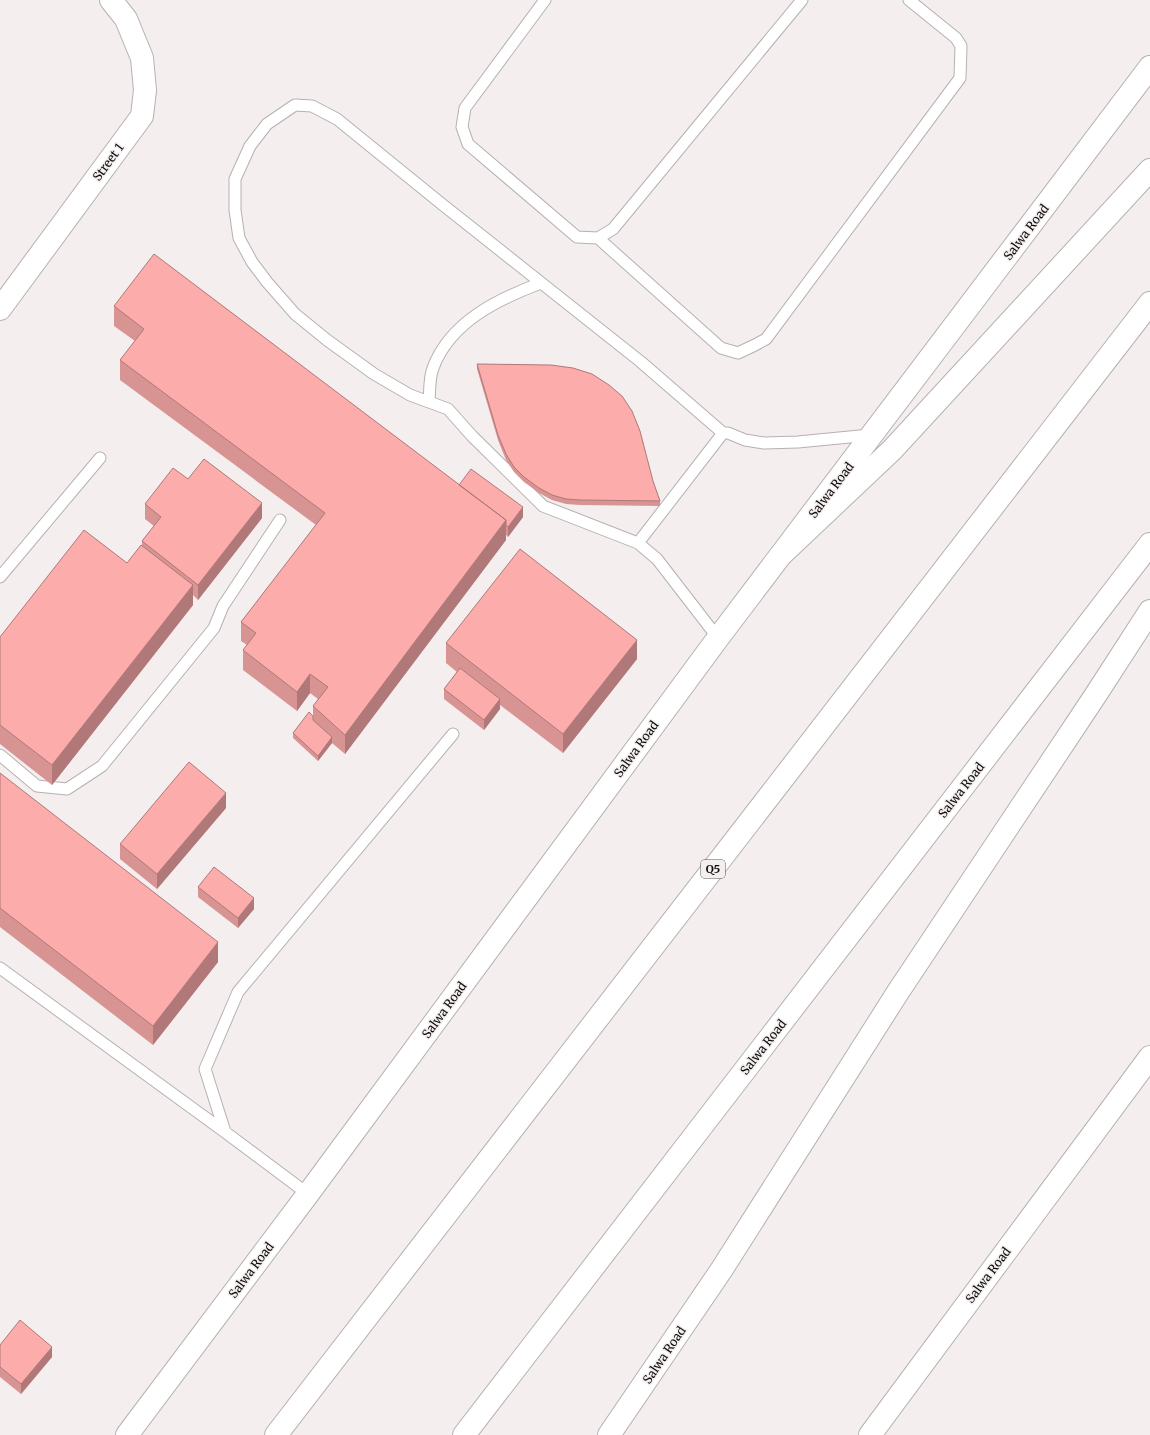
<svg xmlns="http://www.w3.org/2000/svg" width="1150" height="1435" viewBox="0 0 1150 1435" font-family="Merriweather,serif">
<rect width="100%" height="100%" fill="#f4eeee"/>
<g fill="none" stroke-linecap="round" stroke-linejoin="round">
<defs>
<path id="lane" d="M 545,0 L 465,108 L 462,127 L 468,144 L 577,237 L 598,238 L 613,229 L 802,0
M 598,238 L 721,348 L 738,353 L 755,345 L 766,339 L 960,78 L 961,46 L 956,38 L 909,0
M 429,402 C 430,391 429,378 433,368 C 450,322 498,299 541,283
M 638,543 L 723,433
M 0,577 L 100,458
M 718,638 L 657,559 L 638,543 L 543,506 L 472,436 L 448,409 L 410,395 L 374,374 L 327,340 L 295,314 L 267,282 L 252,262 L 239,238 L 235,210 L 235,179 L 250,146 L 267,124 L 295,105 L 312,106 L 337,119 L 443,205 L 641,362 L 723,433 L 728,433 L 745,440 L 764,443 L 798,442 L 870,435
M 0,755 L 37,786 L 67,789 L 102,766 L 214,628 L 223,606 L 280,520
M 0,968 L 225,1132 L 308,1194
M 225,1132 L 205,1069 L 238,992 L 453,734"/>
<path id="street" d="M 0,309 L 142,116 L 145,90 L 142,58 L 126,19 L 111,0
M 127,1435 L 308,1194 L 718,638 L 1150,67
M 870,1435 L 1150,1057"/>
<path id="secondary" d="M 609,1435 L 722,1269 L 898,992 L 1095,696 L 1150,611"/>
<path id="highway" d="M 783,553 L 892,450 L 1150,170
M 276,1435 L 1150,303
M 464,1435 L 1150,544"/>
</defs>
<use href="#lane" stroke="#b6b1b0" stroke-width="13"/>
<use href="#street" stroke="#b6b1b0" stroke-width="24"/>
<use href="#secondary" stroke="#b6b1b0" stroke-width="24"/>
<use href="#highway" stroke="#b6b1b0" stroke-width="24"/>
<use href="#lane" stroke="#fff" stroke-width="11"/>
<use href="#street" stroke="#fff" stroke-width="22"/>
<use href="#secondary" stroke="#fff" stroke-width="22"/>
<use href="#highway" stroke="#fff" stroke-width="22"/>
</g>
<path fill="#d89493" d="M 114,306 L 459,485 L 523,517 L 508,537 L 506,535 L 506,540 L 345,754 L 332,743 L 318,761 L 293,738 L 293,733 L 313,716 L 313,706 L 318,699 L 310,693 L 297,711 L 243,670 L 243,650 L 247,645 L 241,641 L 241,622 L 316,525 L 120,380 L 120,360 L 135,341 L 114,326 Z
M 477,364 L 653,481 L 660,501 L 660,506 L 580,505 L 566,504 L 552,500 L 539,493 L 524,482 L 514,472 L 506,460 L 498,440 L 477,369 Z
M 188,479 L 262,518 L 198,600 L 193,595 L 193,605 L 52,785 L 0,744 L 0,637 L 127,563 L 142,546 L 142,541 L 154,526 L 145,519 L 145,504 Z
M 446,643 L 637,659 L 563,753 L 500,705 L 500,709 L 484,730 L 444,699 L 444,689 L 457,672 L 446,663 Z
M 0,773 L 218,962 L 153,1045 L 0,927 Z
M 226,808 L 157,889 L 120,859 L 120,844 Z
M 198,887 L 254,909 L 238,928 L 198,897 Z
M 0,1345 L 52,1357 L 21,1394 L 0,1377 Z"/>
<path fill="#b07878" d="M 262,503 L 262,518 L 198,600 L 198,585 Z
M 523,507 L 523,517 L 508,537 L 508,527 Z
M 506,520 L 506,540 L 345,754 L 345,735 Z
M 193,585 L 193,605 L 52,785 L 52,765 Z
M 637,640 L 637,659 L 563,753 L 563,734 Z
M 310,674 L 310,693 L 297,711 L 297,692 Z
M 500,699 L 500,709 L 484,730 L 484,720 Z
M 332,737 L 332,743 L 318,761 L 318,756 Z
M 226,793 L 226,808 L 157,889 L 157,874 Z
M 254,898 L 254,909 L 238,928 L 238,918 Z
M 218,942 L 218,962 L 153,1045 L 153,1026 Z
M 52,1347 L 52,1357 L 21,1394 L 21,1384 Z"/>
<path fill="#fbacab" stroke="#b07878" d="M 154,254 L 506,520 L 345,735 L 313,706 L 328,687 L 310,674 L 297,692 L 243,650 L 256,633 L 241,622 L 325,513 L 120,360 L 144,329 L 114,306 Z
M 477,364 L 551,365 L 573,368 L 592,374 L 609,385 L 622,396 L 632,411 L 640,431 L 653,481 L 660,501 L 580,500 L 566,499 L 552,495 L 539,488 L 524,477 L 514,467 L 506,454 L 498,435 Z
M 204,459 L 262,503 L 198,585 L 142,541 L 161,517 L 145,504 L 173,468 L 188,479 Z
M 471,469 L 523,507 L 508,527 L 506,525 L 506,520 L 459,485 Z
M 84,530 L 127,563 L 141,545 L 193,585 L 52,765 L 0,725 L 0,637 Z
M 520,549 L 637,640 L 563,734 L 446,643 Z
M 460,668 L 500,699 L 484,720 L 444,689 Z
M 309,712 L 313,716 L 313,720 L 332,737 L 318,756 L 293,733 Z
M 189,762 L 226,793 L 157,874 L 120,844 Z
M 0,773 L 218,942 L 153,1026 L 0,908 Z
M 214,867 L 254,898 L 238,918 L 198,887 Z
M 20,1320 L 52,1347 L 21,1384 L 0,1367 L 0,1345 Z"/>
<g text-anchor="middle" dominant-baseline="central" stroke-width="3" stroke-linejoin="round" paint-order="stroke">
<rect fill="#f4eeee" stroke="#535050" stroke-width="1" x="701" y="860" width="24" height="18" rx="3"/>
<g font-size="11" font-weight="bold" fill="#0e0c0c">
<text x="713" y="869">Q5</text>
</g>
<g font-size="12" fill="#0e0c0c" stroke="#f4eeee">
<text transform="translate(108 162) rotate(-54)">Street 1</text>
<text transform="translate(1026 232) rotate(-53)">Salwa Road</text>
<text transform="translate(831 490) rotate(-53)">Salwa Road</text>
<text transform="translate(636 749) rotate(-54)">Salwa Road</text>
<text transform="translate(961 790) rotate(-52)">Salwa Road</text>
<text transform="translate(444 1010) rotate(-54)">Salwa Road</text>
<text transform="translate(763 1047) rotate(-52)">Salwa Road</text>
<text transform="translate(251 1270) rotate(-53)">Salwa Road</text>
<text transform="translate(988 1275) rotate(-53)">Salwa Road</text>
<text transform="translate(664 1355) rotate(-56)">Salwa Road</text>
</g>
</g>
</svg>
